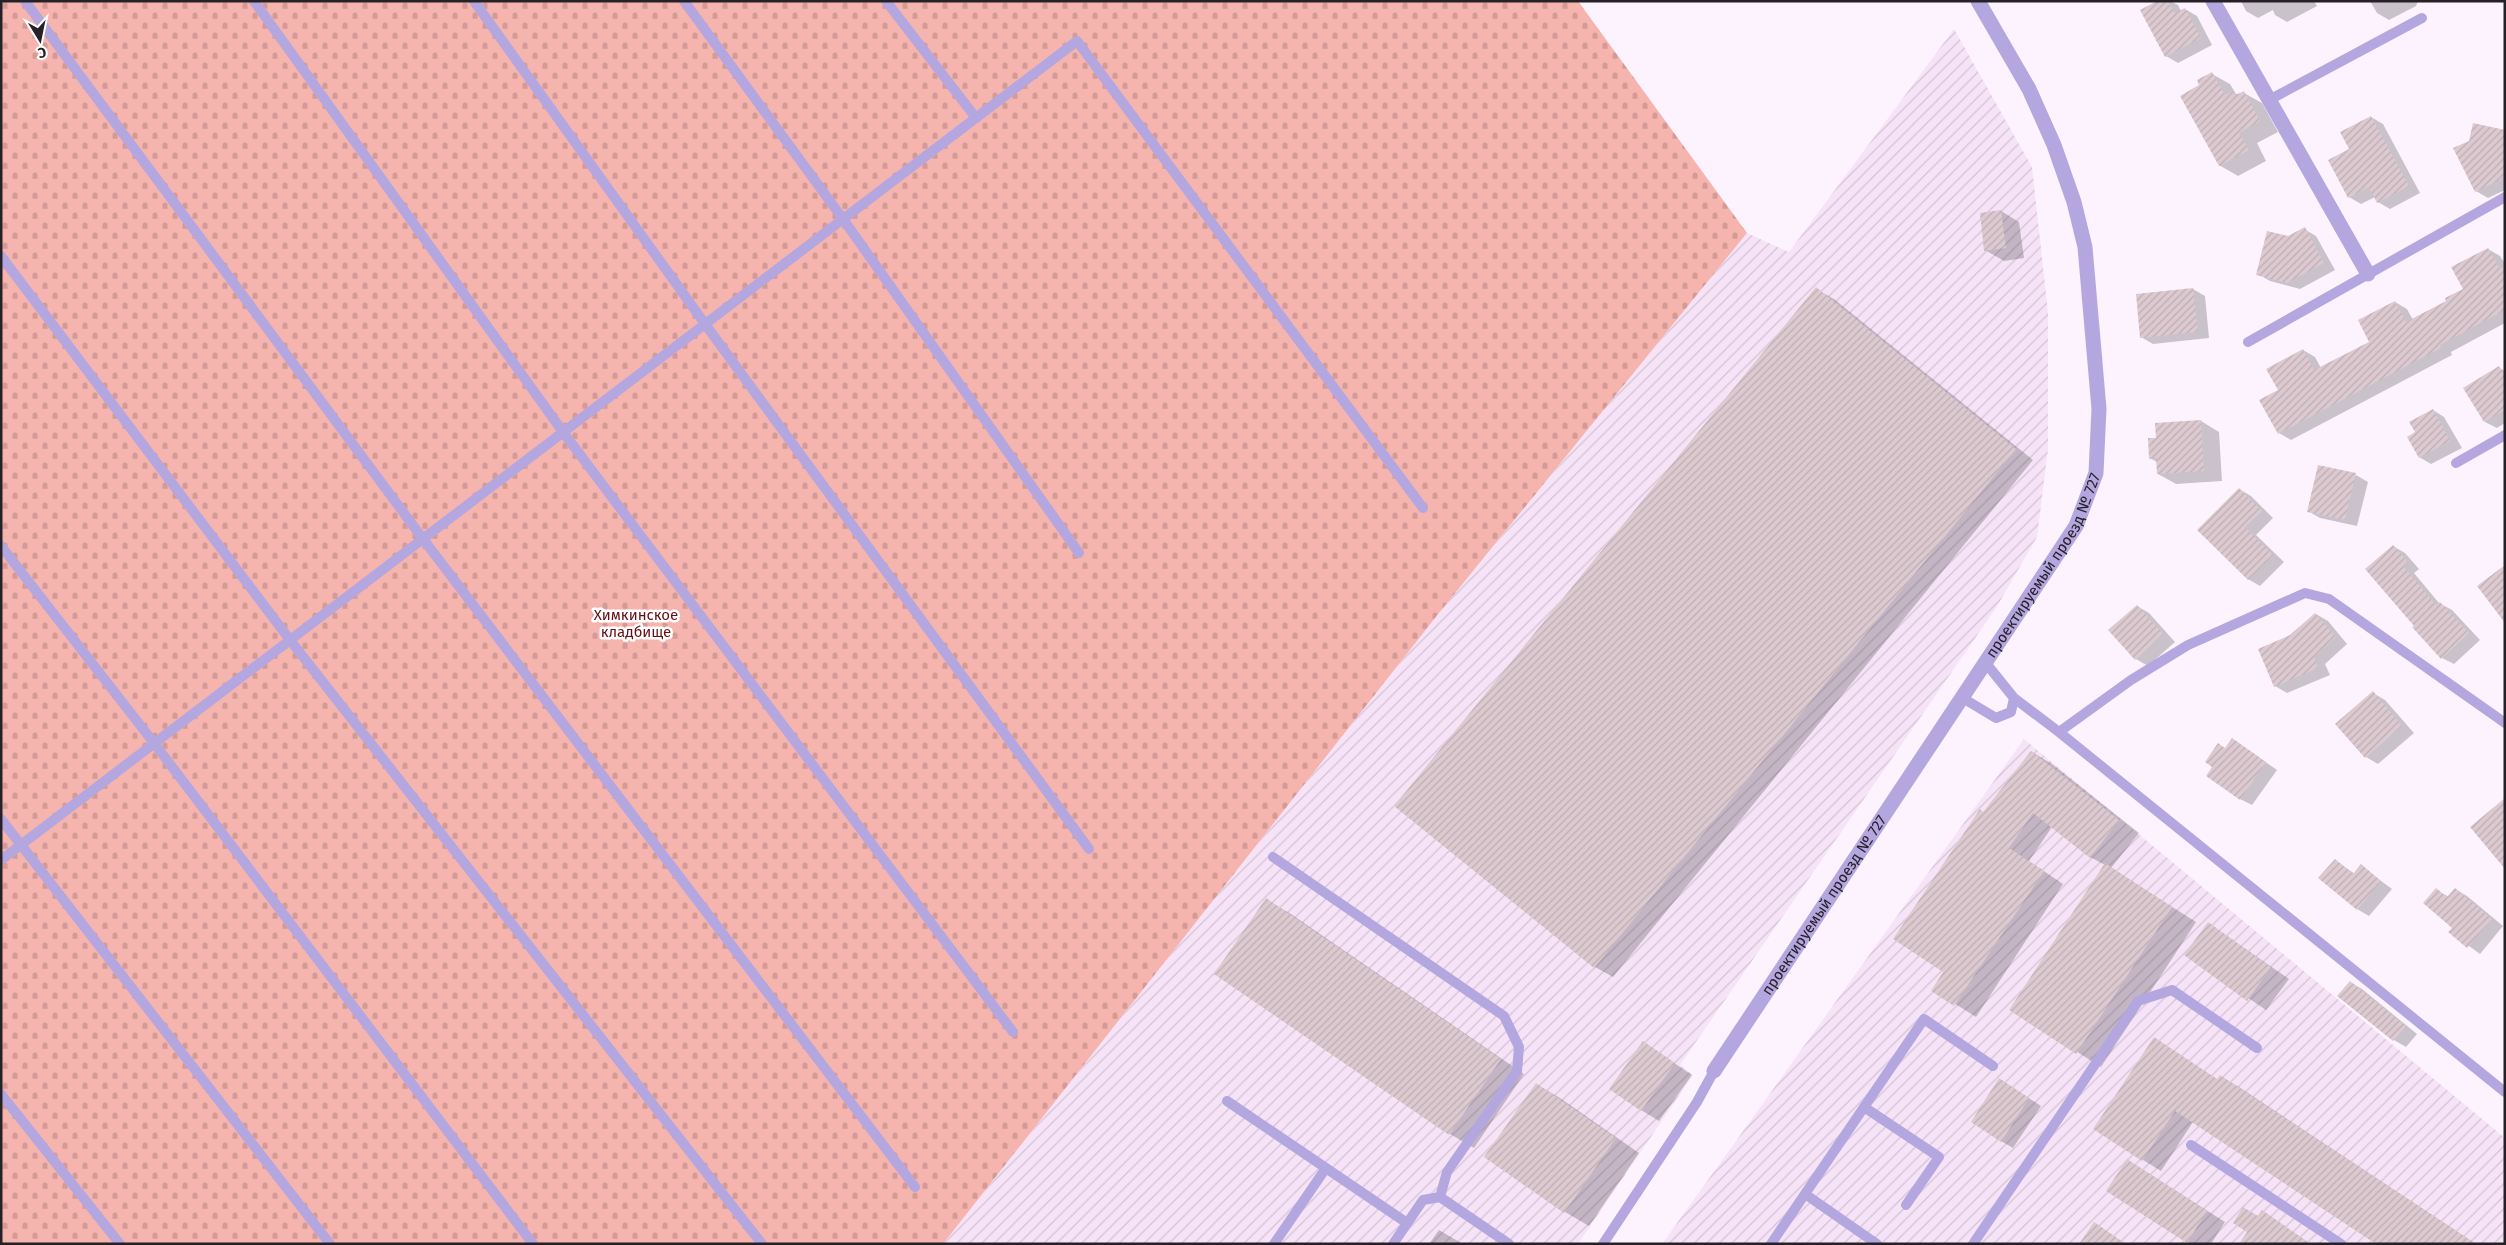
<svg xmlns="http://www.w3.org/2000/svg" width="2506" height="1245" viewBox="0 0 2506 1245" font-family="'Fira Sans',sans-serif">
<defs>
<pattern id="industrial-furrows" width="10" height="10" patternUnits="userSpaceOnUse" patternTransform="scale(1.25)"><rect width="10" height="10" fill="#f6e3f7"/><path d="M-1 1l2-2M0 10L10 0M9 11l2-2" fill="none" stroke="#d3c2d4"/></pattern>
<pattern id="cemetery-stones" width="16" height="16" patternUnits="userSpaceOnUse" patternTransform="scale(1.25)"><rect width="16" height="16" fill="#f6b4af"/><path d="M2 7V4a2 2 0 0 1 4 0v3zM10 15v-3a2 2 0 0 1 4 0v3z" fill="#d39a96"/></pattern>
<pattern id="building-hatch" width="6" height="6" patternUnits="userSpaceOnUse" patternTransform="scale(1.25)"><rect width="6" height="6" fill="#dccad0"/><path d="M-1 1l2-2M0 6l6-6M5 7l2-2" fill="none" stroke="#bdadb2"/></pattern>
</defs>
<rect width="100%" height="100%" fill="#fdf3fe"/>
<path fill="url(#industrial-furrows)" d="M 1954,29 L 2032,167 L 2048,312 L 2048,449 L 2037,537 L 1996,608 L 1680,1065 L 1693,1075 L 1578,1244 L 943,1244 L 1439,613 L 1747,233 L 1789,252 Z
M 2024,739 L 2505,1138 L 2505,1244 L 1662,1244 Z"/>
<path fill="url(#cemetery-stones)" d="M 1,1 L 1578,1 L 1747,233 L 1439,613 L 943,1244 L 1,1244 Z"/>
<path fill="#0003" d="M 2160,1 L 2170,1 L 2178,5 L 2181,11 L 2185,9 L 2197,16 L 2212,45 L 2178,63 L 2166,56 Z
M 2241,1 L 2314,1 L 2317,6 L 2287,22 L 2275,15 L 2273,10 L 2258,18 L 2246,11 Z
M 2370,1 L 2418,1 L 2416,6 L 2389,20 L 2377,13 Z
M 2212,74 L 2230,84 L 2236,94 L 2244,93 L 2262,103 L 2278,132 L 2257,143 L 2266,161 L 2238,176 L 2219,165 L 2201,86 Z
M 2371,117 L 2383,124 L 2420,193 L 2390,209 L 2378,202 L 2375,197 L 2361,204 L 2349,197 L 2330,161 L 2350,150 Z
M 2505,131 L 2505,190 L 2488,198 L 2476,191 Z
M 2001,211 L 2019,222 L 2024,258 L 2004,261 L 1985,250 Z
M 2304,229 L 2316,236 L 2335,270 L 2300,289 L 2270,281 L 2258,274 L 2288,237 Z
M 2488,249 L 2500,256 L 2505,264 L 2505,323 L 2451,352 L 2452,355 L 2291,440 L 2279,433 L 2279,390 L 2303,350 L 2315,357 L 2321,368 L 2371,342 L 2395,302 L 2407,309 L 2413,320 L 2448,301 L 2464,289 Z
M 1816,289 L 1834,299 L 2033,460 L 1613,977 L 1595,967 Z
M 2193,289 L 2205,296 L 2209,338 L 2153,344 L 2141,337 Z
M 2499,368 L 2505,371 L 2505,423 L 2497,428 L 2485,422 Z
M 2433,410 L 2444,417 L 2462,448 L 2431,464 L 2419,457 L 2417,433 Z
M 2201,421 L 2219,432 L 2222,481 L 2176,484 L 2158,474 L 2157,462 L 2150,458 L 2158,439 Z
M 2356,475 L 2368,482 L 2357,526 L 2320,518 L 2308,511 Z
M 2239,489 L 2251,496 L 2273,518 L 2256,535 L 2284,562 L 2260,586 L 2248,579 Z
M 2393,546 L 2405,553 L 2419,569 L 2414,573 L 2439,603 L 2452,610 L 2480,640 L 2454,664 L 2442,658 Z
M 2137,606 L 2149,613 L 2175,642 L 2148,666 L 2136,659 Z
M 2316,614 L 2328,621 L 2347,644 L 2325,664 L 2330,675 L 2287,693 L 2275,686 L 2291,636 Z
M 2373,693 L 2385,700 L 2414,733 L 2378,764 L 2366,757 Z
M 2244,747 L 2277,770 L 2252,805 L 2240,799 L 2226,749 Z
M 2032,752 L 2052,764 L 2139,833 L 2111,868 L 2196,922 L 2101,1067 L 2011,1010 L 2105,865 L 2090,857 L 2052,827 L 2029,861 L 2063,884 L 1976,1017 L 1933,990 L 1945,972 L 1984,813 Z
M 2335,860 L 2355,874 L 2361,866 L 2392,889 L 2369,916 L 2357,909 Z
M 2455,889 L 2467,896 L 2503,926 L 2480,954 L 2450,932 L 2454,927 L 2436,890 L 2449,897 Z
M 1267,900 L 1291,914 L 1524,1074 L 1474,1148 L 1450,1134 Z
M 2208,923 L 2289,979 L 2266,1010 L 2185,955 Z
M 2350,982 L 2362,989 L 2417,1034 L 2406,1047 L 2394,1040 L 2339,996 Z
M 2154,1039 L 2218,1080 L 2221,1077 L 2239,1087 L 2476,1244 L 2379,1244 L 2193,1122 L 2161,1171 L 2143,1160 L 2095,1129 Z
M 1643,1042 L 1692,1075 L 1659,1121 L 1641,1110 Z
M 1536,1084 L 1560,1098 L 1639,1153 L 1589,1226 L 1565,1212 Z
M 2012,1087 L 2041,1106 L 2013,1148 L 2001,1141 Z
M 2145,1171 L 2225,1222 L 2211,1244 L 2190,1244 L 2108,1191 Z
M 1439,1230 L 1463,1244 L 1429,1244 Z"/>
<path fill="url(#building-hatch)" d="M 2157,1 L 2168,1 L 2174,13 L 2185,8 L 2201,38 L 2165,57 L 2140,10 Z
M 2212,72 L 2225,95 L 2233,91 L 2235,96 L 2244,91 L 2260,121 L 2239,133 L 2249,150 L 2219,166 L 2180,96 L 2199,85 L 2197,80 Z
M 2371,116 L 2409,186 L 2377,203 L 2369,187 L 2348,198 L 2328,160 L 2349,149 L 2340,132 Z
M 2473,123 L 2505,130 L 2505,174 L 2500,180 L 2475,192 L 2453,148 L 2469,141 Z
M 2001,210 L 2006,248 L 1984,251 L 1980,213 Z
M 2305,227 L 2324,263 L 2287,283 L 2256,275 L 2267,231 L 2288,236 Z
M 2488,248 L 2500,269 L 2505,266 L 2505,310 L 2440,345 L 2441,348 L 2278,434 L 2259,400 L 2278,390 L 2266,369 L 2303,349 L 2314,370 L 2369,342 L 2358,320 L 2395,301 L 2406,322 L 2446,301 L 2445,298 L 2463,289 L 2451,267 Z
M 1816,287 L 2016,449 L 1594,968 L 1394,806 Z
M 2193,288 L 2198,332 L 2140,338 L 2136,294 Z
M 2499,366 L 2505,376 L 2505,410 L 2484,422 L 2463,388 Z
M 2433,409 L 2450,441 L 2419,458 L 2407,437 L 2415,432 L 2409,422 Z
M 2201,420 L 2204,471 L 2157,474 L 2156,458 L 2149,459 L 2148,438 L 2156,438 L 2155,423 Z
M 2318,465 L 2356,473 L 2345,520 L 2307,512 Z
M 2239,488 L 2262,511 L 2245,527 L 2273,555 L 2248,580 L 2197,530 Z
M 2393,545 L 2408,562 L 2403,566 L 2436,605 L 2440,602 L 2469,633 L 2441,659 L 2412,627 L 2414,626 L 2365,569 Z
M 2505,565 L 2505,623 L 2477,586 Z
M 2137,605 L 2163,634 L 2135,660 L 2108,630 Z
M 2315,613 L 2336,637 L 2314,657 L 2318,668 L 2274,687 L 2258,649 L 2290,635 Z
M 2373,691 L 2402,726 L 2365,758 L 2335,724 Z
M 2232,738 L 2266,762 L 2240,800 L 2206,776 L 2212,767 L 2205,762 L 2218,743 L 2225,748 Z
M 2031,751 L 2119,820 L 2090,858 L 2033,813 L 2009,848 L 2044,871 L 1954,1006 L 1931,991 L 1943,972 L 1893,939 L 1980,809 L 1983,812 Z
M 2505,798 L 2505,869 L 2470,827 Z
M 2335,859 L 2353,874 L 2361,864 L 2381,881 L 2357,910 L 2318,878 Z
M 2105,863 L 2172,907 L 2076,1054 L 2009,1010 Z
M 2436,888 L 2447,897 L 2455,888 L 2492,919 L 2467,948 L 2448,932 L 2452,928 L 2423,903 Z
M 1266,898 L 1501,1059 L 1449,1135 L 1214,974 Z
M 2208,922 L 2271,967 L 2247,1001 L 2184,955 Z
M 2350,981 L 2406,1026 L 2393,1041 L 2337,996 Z
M 2154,1037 L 2217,1079 L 2220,1075 L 2476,1244 L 2376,1244 L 2175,1111 L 2142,1161 L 2093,1129 Z
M 1643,1041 L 1675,1063 L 1641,1111 L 1609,1089 Z
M 1999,1078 L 2029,1098 L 2001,1142 L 1971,1122 Z
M 1536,1083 L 1616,1138 L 1564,1213 L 1484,1157 Z
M 2127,1159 L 2207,1211 L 2187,1243 L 2106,1191 Z
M 2243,1207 L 2258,1216 L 2262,1210 L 2311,1244 L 2239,1244 L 2247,1232 L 2233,1223 Z
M 2094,1222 L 2126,1244 L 2079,1244 Z"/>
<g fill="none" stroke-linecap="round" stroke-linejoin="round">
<path stroke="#b4a7df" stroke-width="10" d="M 25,1 L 423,539 L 915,1187
M 254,1 L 563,432 L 1013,1032
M 474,1 L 705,324 L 1089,849
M 684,1 L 843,219 L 1079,553
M 886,1 L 976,118
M 2269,100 L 2422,18
M 1,256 L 290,640 L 762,1244
M 2248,342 L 2505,197
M 2456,463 L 2505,435
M 1,546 L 154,743 L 533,1244
M 1961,697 L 1996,718 L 2011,712 L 2014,698 L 1985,662
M 2014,698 L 2059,732
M 2505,723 L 2329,599 L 2305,593 L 2188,645 L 2131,680 L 2059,732 L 2505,1092
M 1,819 L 330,1244
M 1273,857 L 1504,1016 L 1519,1047 L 1517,1071 L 1447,1172 L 1440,1197
M 1,860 L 1077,41 L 1423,508
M 1,1094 L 120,1244
M 1227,1101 L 1407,1223
M 1864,1107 L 1939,1157 L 1906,1205
M 2191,1145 L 2341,1244
M 1805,1194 L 1877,1244
M 1274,1244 L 1326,1168
M 1393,1244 L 1423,1200 L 1440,1197 L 1509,1244
M 1603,1244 L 1697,1102 L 1714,1071
M 1771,1244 L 1924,1019 L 1993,1066
M 1973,1244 L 2138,1001 L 2172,990 L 2257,1048"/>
<g stroke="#b4a7df" stroke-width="15">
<path d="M 2213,1 L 2368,274"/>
<path id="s1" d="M 1714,1071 L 2076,526 L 2096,473 L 2099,409 L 2085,247 L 2074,202 L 2054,145 L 2029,89 L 1978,1"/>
</g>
</g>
<g text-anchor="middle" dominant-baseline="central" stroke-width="5" stroke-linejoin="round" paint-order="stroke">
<g font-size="15" fill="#262126" stroke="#fff">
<text stroke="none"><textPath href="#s1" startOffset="604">проектируемый проезд № 727</textPath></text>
<text stroke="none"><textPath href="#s1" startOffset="199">проектируемый проезд № 727</textPath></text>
</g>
<g font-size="15" fill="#640f14" stroke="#fff">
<text x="636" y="615">Химкинское<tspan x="636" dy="17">кладбище</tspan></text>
</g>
</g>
<rect width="2506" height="1245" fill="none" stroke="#262126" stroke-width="5"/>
<g transform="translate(40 40) rotate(170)" stroke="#ffffff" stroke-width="4" paint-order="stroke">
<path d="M0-4L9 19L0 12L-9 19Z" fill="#262126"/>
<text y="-8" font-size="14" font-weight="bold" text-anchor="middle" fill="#262126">С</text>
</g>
</svg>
